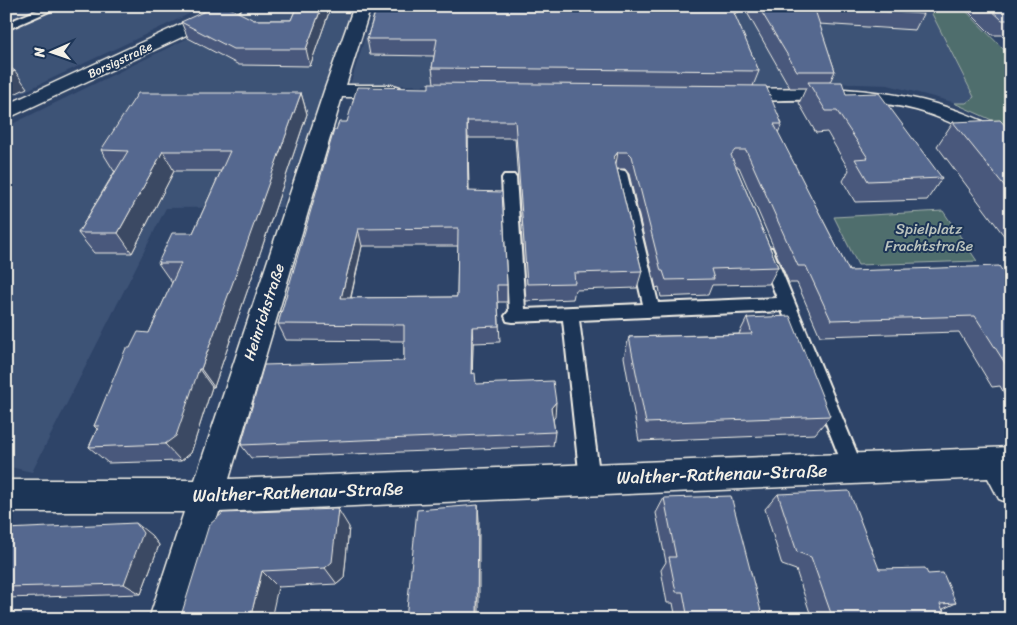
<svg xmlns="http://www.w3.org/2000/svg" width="1017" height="625" viewBox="0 0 1017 625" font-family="Sriracha,sans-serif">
<rect width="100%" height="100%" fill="#2e4468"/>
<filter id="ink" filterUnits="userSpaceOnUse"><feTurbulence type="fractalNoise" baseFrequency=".02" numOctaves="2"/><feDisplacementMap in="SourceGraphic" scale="10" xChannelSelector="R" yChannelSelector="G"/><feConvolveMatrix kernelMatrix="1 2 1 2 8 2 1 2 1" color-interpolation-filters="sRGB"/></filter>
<g filter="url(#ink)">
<path fill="#3d5276" d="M 6,6 L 206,6 L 6,100 Z
M 254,6 L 354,6 L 282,207 L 166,208 L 32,472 L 6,466 L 6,127 Z
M 375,6 L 928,6 L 974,98 L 966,103 L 960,104 L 888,85 L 826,83 L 827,87 L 350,85 Z"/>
<path fill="#506e6d" stroke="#a2b0aa" d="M 928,6 L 961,6 L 1011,57 L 1011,134 L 994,121 L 954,103 L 966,103 L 974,97 Z
M 943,211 L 977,261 L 858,265 L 834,217 Z"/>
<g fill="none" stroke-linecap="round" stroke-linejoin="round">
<defs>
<path id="service" d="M 47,6 L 61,6 L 6,30 L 6,23 Z
M 620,170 L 625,171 L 627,174 L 658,303 L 777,298 L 759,252 L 762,248 L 767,247 L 772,248 L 863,468 L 860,474 L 853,477 L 846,474 L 782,311 L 579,320 L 600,480 L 597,487 L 590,489 L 583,487 L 580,480 L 563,320 L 513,322 L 507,321 L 505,316 L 509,311 L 502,178 L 504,175 L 514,175 L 516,178 L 525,309 L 643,304 L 613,174 L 615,171 Z"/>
<path id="minor" d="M 354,6 L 371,6 L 346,85 L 393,85 L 400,87 L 403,91 L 400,95 L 393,97 L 342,97 L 229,479 L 1011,447 L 1011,504 L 999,499 L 988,478 L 219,512 L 187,619 L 149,619 L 184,512 L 6,512 L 6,480 L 195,480 L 324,91 Z
M 823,88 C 877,90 928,97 978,119 C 987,123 999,127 1005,135 L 1002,140 L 994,142 L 986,140 C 964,128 941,117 916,110 C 858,95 793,101 733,101 L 726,99 L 723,95 L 726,91 L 733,89 Z"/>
<path id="tertiary" d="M 220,6 L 242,6 L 240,10 L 6,119 L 6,105 Z"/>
</defs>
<use href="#service" stroke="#f4f1e8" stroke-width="4"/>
<use href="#minor" stroke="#f4f1e8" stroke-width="3"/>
<use href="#tertiary" stroke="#f4f1e8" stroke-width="3"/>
<use href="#service" fill="#1d3557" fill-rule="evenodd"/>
<use href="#minor" fill="#1d3557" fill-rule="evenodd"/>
<use href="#tertiary" fill="#1d3557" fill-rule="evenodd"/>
</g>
<path fill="#48597b" stroke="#f4f1e8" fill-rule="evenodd" d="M 297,6 L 353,6 L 350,12 L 329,12 L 310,66 L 239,65 L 188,38 L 181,22 L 254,20 L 291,20 Z
M 370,6 L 919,6 L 923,14 L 915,30 L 819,24 L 835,71 L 830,82 L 846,94 L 942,178 L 927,200 L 855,202 L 843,181 L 849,170 L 827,132 L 816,133 L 799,103 L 806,88 L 790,88 L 745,9 L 734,14 L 759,71 L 753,86 L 782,124 L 778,133 L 849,271 L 1011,283 L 1011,405 L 1000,386 L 992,387 L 959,332 L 820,336 L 797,283 L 789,283 L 739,167 L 736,167 L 778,267 L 769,284 L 712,285 L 708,295 L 661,297 L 659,287 L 656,288 L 629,174 L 625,169 L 617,169 L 642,271 L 637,288 L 575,290 L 573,299 L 526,301 L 515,138 L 468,138 L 469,191 L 507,285 L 507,302 L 498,302 L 500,342 L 473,343 L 472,374 L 476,384 L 555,417 L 553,419 L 555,432 L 553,446 L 251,458 L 241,445 L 404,361 L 404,341 L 286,340 L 278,324 L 336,130 L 347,122 L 429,88 L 434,83 L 432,68 L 434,56 L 370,55 L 367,39 L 375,12 L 371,12 ZM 362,246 L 458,246 L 457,297 L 351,298 Z
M 963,6 L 1011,6 L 1011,44 L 1002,35 L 992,35 Z
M 301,93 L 307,114 L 250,283 L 214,387 L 212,387 L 191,453 L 181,461 L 108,463 L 89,447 L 97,429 L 94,426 L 130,348 L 149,333 L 172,283 L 158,263 L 193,233 L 221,171 L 174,171 L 132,253 L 94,253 L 78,233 L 115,171 L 114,171 L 101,150 Z
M 953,122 L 1011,132 L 1011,245 L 937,146 Z
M 747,318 L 830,416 L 815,434 L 639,441 L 624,357 L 629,337 L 739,334 Z
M 778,494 L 879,569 L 928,574 L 956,603 L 943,609 L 947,619 L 812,619 L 796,570 L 782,565 L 765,509 Z
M 664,498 L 763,619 L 676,619 L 673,603 L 667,603 L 661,570 L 666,562 L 656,513 Z
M 209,525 L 349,527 L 344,578 L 337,584 L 278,587 Z
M 6,529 L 151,535 L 159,545 L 141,594 L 6,598 Z"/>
<path fill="#3b4964" stroke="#f4f1e8" d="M 322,6 L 328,6 L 329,12 L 310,66 L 306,49 Z
M 349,6 L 353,6 L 350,12 Z
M 729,6 L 746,6 L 745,9 L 725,18 Z
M 15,71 L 27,88 L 6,98 L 6,75 Z
M 301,93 L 307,114 L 250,283 L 214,387 L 201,369 Z
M 467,121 L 468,138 L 469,208 L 468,191 Z
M 163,151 L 174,171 L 132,253 L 118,233 Z
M 618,152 L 615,169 L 614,157 Z
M 358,229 L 362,246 L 347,314 L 341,298 Z
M 472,327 L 473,343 L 472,389 L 471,374 Z
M 199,369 L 212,387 L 191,453 L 181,461 L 165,444 Z
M 556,402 L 555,417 L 550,423 L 551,408 Z
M 478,505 L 479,520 L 479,619 L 477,619 Z
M 338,509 L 349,527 L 344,578 L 337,584 L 325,568 Z
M 136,523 L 151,535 L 159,545 L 141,594 L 124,584 Z
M 262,571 L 278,587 L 271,619 L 250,619 Z"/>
<path fill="#54688f" stroke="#f4f1e8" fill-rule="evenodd" d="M 216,6 L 226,6 L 254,20 L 291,20 L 297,6 L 322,6 L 306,49 L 233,49 L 181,22 Z
M 377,6 L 731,6 L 759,71 L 432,68 L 437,39 L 367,39 Z
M 758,6 L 919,6 L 923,14 L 814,7 L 835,71 L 797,71 Z
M 987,6 L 1011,6 L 1011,20 L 1002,20 Z
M 6,65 L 15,71 L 6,75 Z
M 808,82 L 842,82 L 846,94 L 879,93 L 942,178 L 868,181 L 855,159 L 868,158 L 837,111 L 826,111 Z
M 429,83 L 766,86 L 782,124 L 774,124 L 849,271 L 999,266 L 1011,283 L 1011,371 L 1010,371 L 975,316 L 831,320 L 806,266 L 798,266 L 746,150 L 735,150 L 731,155 L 778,267 L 711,269 L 714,279 L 666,280 L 663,271 L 661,271 L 632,156 L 628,152 L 618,152 L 614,157 L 642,271 L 574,273 L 575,283 L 527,284 L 515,121 L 467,121 L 468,191 L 502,192 L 507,285 L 497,285 L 499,326 L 472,327 L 471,374 L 475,373 L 476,384 L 553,381 L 556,402 L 551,408 L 555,432 L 241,445 L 264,365 L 404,361 L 404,325 L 278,324 L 334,130 L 336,130 L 339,122 L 347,122 L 357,87 L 429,88 ZM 458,228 L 457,297 L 341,298 L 358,229 Z
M 138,93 L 301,93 L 240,263 L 201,369 L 199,369 L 176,436 L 165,444 L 89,447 L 99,426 L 94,426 L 126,348 L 130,348 L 138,332 L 149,333 L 181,263 L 158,263 L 172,233 L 193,233 L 230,151 L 163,151 L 118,233 L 78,233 L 128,151 L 101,150 Z
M 1000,120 L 1011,132 L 1011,194 L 953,122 Z
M 790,316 L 830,416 L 646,423 L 629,337 L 752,334 L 747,318 Z
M 849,491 L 879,569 L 925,568 L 928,574 L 943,573 L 956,603 L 940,604 L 947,619 L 833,619 L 811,557 L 797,552 L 778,494 Z
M 731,496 L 763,619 L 688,619 L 683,592 L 676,592 L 669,557 L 676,557 L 664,498 Z
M 478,505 L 477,619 L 406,619 L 417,510 Z
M 338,509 L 332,562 L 325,568 L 262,571 L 250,619 L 180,619 L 209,525 L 223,513 Z
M 136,523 L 143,533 L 124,584 L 6,587 L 6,529 Z"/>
</g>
<g text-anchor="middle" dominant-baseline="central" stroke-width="4" stroke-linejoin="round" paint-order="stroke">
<g font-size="12" fill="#f4f1e8" stroke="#1d3557">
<text transform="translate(120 60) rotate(-25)">Borsigstraße</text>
</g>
<g font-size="15" fill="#bbc3bd" stroke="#1d3557">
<text x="929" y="229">Spielplatz<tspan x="929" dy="17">Frachtstraße</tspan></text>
</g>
<g font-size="15" fill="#f4f1e8" stroke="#1d3557">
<text transform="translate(264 312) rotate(-72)">Heinrichstraße</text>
</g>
<g font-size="18" fill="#f4f1e8" stroke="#1d3557">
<text transform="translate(722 474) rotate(-2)">Walther-Rathenau-Straße</text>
<text transform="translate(298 492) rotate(-2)">Walther-Rathenau-Straße</text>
</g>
</g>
<rect width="1017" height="625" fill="none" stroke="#1d3557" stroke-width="25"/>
<rect x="12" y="12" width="992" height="600" fill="none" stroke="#f4f1e8" stroke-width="2" filter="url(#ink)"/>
<g transform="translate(52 52) rotate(268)" stroke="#1d3557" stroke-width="4" paint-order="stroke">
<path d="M0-4L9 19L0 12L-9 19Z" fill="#f4f1e8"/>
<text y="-8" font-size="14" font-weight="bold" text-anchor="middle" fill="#f4f1e8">N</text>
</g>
</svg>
